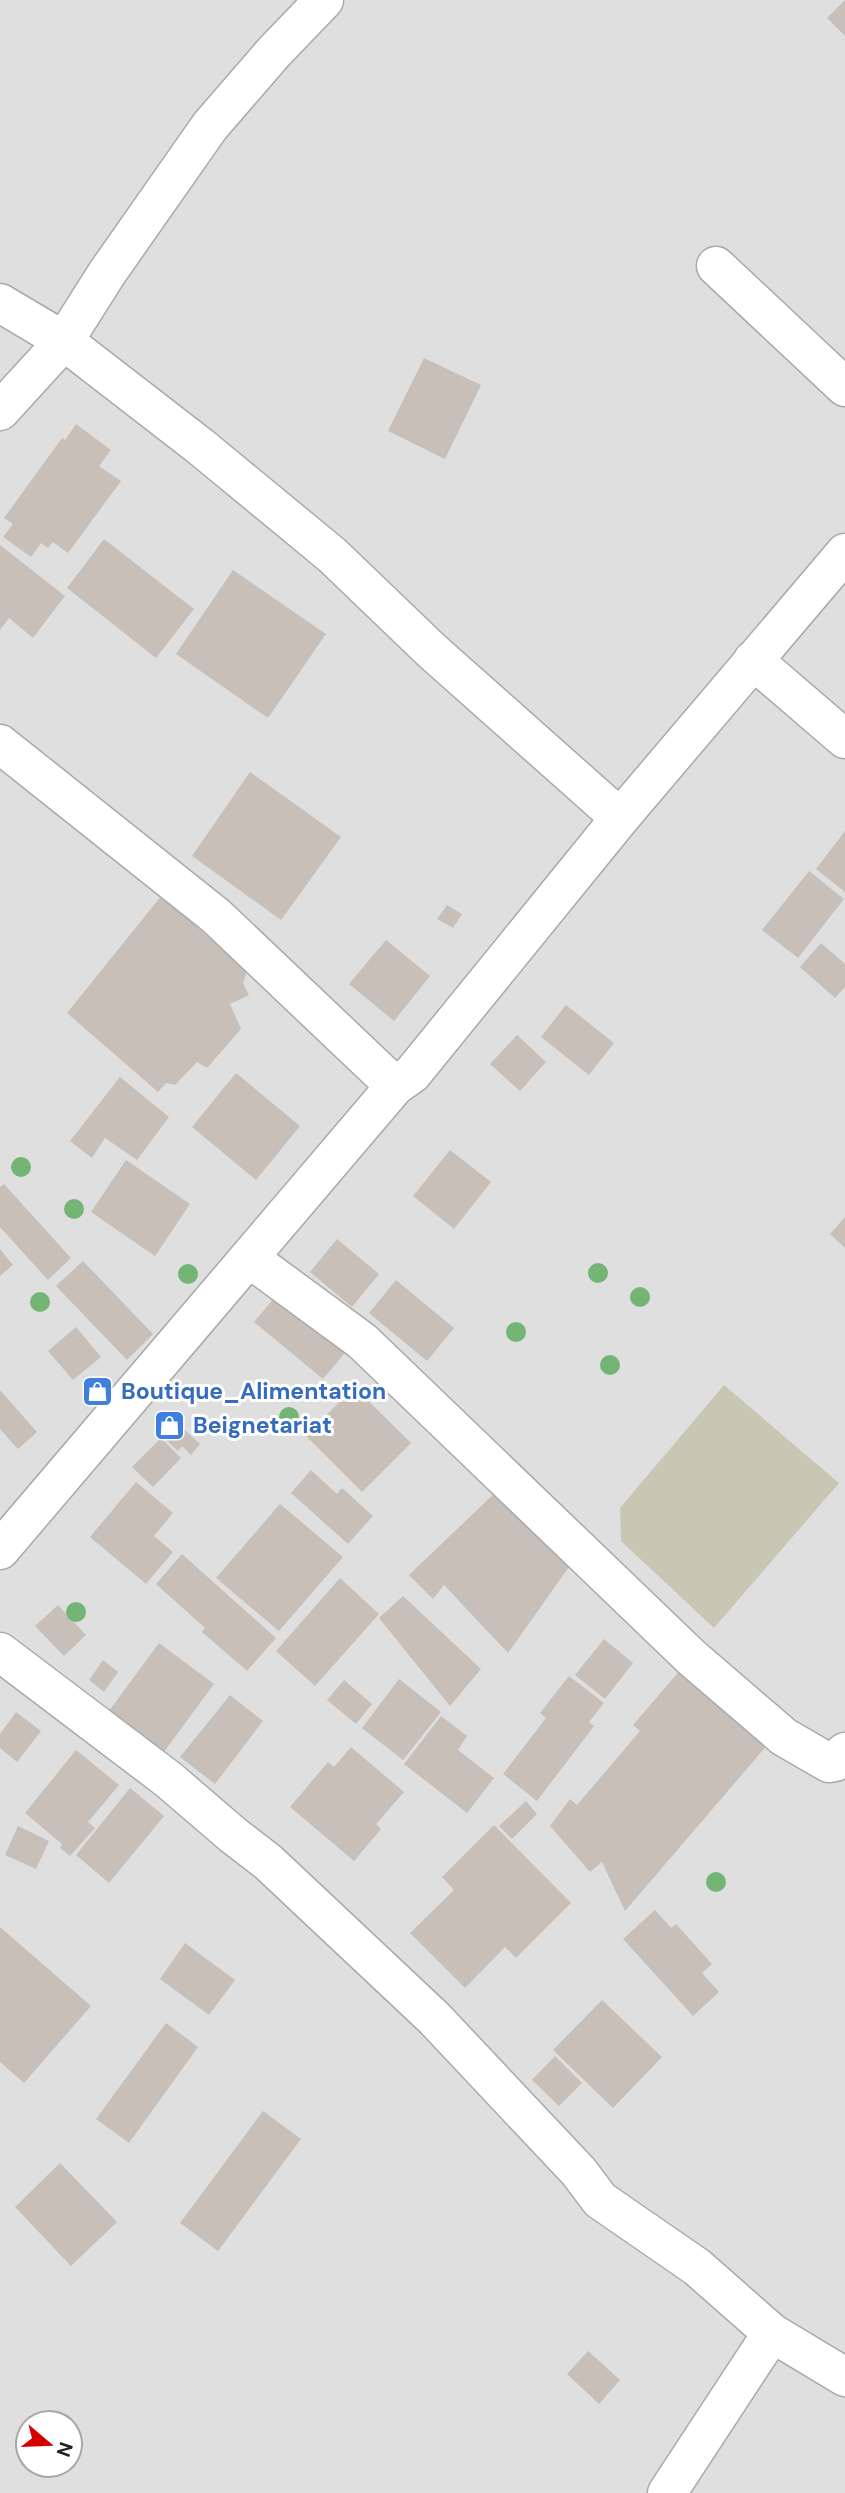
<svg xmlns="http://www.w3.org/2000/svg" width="845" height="2493" viewBox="0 0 845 2493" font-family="'DM Sans',sans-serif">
<rect width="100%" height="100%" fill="#f2efe9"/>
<path fill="#e0dfdf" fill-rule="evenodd" d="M 0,0 L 845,0 L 845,2493 L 0,2493 ZM 28,2423 L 70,2423 L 70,2465 L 28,2465 Z"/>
<path fill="#c7c7b4" d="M 724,1385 L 839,1483 L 714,1628 L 621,1541 L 620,1508 Z"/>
<path fill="#c7bfb8" d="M 845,0 L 845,36 L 827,18 Z
M 424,358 L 481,385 L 445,459 L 388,431 Z
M 76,424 L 111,450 L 99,466 L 121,481 L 68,553 L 53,542 L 48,548 L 41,543 L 31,557 L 3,537 L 13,524 L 4,518 L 62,438 L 65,440 Z
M 104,539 L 194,609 L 156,658 L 67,588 Z
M 0,545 L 65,596 L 33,638 L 9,618 L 0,630 Z
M 233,570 L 326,634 L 268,718 L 176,654 Z
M 250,772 L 341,837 L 281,920 L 192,856 Z
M 845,831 L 845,892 L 816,869 Z
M 809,871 L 844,899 L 798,958 L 762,930 Z
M 162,895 L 247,972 L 243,983 L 249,995 L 230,1004 L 241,1029 L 207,1068 L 197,1062 L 175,1085 L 166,1083 L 158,1092 L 67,1013 Z
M 447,905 L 462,914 L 453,928 L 437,919 Z
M 386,940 L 430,976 L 394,1021 L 349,984 Z
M 821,943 L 845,964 L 845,987 L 835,998 L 800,967 Z
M 566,1005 L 614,1043 L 589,1075 L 541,1037 Z
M 517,1035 L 546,1062 L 520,1091 L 490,1064 Z
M 236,1073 L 300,1126 L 256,1180 L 192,1127 Z
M 120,1077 L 169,1117 L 137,1160 L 105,1138 L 92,1158 L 70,1141 Z
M 450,1150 L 491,1182 L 454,1229 L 413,1196 Z
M 126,1160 L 190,1204 L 155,1256 L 91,1212 Z
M 4,1184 L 71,1258 L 48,1280 L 0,1227 L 0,1187 Z
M 845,1217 L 845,1248 L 830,1234 Z
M 337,1239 L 379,1274 L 352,1307 L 310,1272 Z
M 0,1249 L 13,1265 L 0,1276 Z
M 83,1261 L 153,1334 L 127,1360 L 56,1286 Z
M 396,1280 L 454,1328 L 427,1361 L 369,1313 Z
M 286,1284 L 355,1341 L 323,1379 L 254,1322 Z
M 76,1327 L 101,1357 L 73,1380 L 48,1351 Z
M 354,1387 L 411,1443 L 362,1492 L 306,1436 Z
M 0,1390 L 37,1432 L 18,1449 L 0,1429 Z
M 175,1421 L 200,1444 L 191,1455 L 182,1446 L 178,1451 L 162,1436 Z
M 161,1438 L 181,1458 L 153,1487 L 132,1467 Z
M 311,1470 L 337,1494 L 342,1488 L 373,1516 L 348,1544 L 291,1493 Z
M 136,1482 L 173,1513 L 154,1536 L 173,1552 L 146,1584 L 90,1537 Z
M 499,1489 L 571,1564 L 508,1653 L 444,1585 L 433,1599 L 409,1575 Z
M 280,1504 L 343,1557 L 279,1631 L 216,1578 Z
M 182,1554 L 276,1638 L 247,1671 L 202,1632 L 205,1628 L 156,1584 Z
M 340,1578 L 379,1614 L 315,1686 L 276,1651 Z
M 403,1596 L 481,1669 L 450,1706 L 379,1618 Z
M 58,1605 L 86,1635 L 64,1656 L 35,1626 Z
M 604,1639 L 633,1663 L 605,1699 L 575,1675 Z
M 159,1643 L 214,1684 L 161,1756 L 106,1715 Z
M 103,1660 L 118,1672 L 104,1692 L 89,1680 Z
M 683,1667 L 769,1743 L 625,1911 L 602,1862 L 590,1872 L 550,1826 L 570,1799 L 577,1805 L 640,1731 L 633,1725 Z
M 569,1676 L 604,1703 L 589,1722 L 594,1726 L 537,1801 L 503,1774 L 546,1718 L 540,1713 Z
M 399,1679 L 441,1712 L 403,1760 L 362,1728 Z
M 344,1680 L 372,1704 L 356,1724 L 327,1700 Z
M 230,1695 L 263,1721 L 215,1784 L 180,1757 Z
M 16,1712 L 41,1731 L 17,1762 L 0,1748 L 0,1734 Z
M 441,1716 L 467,1736 L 458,1750 L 494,1778 L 467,1813 L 404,1764 Z
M 351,1747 L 404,1792 L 376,1824 L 381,1829 L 354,1861 L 290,1807 L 328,1762 L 334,1767 Z
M 76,1750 L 119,1785 L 88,1822 L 95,1828 L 70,1856 L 60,1848 L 62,1844 L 25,1813 Z
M 130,1788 L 164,1816 L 109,1883 L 76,1855 Z
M 526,1801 L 537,1814 L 512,1839 L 499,1826 Z
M 494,1825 L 571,1903 L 516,1958 L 505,1947 L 465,1988 L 410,1933 L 454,1890 L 442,1877 Z
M 18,1826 L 49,1841 L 36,1869 L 5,1855 Z
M 655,1910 L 671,1928 L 676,1924 L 712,1964 L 702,1973 L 719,1992 L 693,2016 L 623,1939 Z
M 0,1927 L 91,2006 L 24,2083 L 0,2062 Z
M 185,1943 L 235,1980 L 209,2015 L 160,1979 Z
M 602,2000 L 662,2057 L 613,2108 L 553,2050 Z
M 166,2023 L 198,2047 L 129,2143 L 96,2119 Z
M 555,2056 L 582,2083 L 559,2106 L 532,2080 Z
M 263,2111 L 301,2139 L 218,2251 L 180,2223 Z
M 60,2163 L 117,2222 L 71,2266 L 15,2207 Z
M 588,2351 L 620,2380 L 599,2404 L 567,2374 Z"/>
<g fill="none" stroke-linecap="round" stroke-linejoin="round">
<defs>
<path id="minor" d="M 716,266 L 845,387
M 0,303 L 64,341 L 201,447 L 332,555 L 432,651 L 620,818
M 0,411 L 64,341 L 107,273 L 210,126 L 274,52 L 324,0
M 753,660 L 845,739
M 0,744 L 216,916 L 395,1086
M 249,1258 L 362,1341 L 691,1657 L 784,1737 L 829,1763 L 835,1762 L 845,1752
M 0,1550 L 395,1086 L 412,1074 L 620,818 L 845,553
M 0,1652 L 169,1780 L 233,1835 L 268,1862 L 434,2018 L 579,2172 L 600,2200 L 697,2267 L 772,2333 L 845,2377
M 667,2493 L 772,2333"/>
</defs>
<use href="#minor" stroke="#a9a9a9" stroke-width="41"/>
<use href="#minor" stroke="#fff" stroke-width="38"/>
</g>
<g fill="#74b475">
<circle cx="21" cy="1167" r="10"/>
<circle cx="74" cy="1209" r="10"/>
<circle cx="598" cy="1273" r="10"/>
<circle cx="188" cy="1274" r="10"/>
<circle cx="640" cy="1297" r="10"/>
<circle cx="40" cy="1302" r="10"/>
<circle cx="516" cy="1332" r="10"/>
<circle cx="610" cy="1365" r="10"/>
<circle cx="289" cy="1417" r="10"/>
<circle cx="76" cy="1612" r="10"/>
<circle cx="716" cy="1882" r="10"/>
</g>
<defs>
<symbol id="shop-square" viewBox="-11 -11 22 22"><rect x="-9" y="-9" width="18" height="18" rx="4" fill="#3f7fe0" stroke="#fff"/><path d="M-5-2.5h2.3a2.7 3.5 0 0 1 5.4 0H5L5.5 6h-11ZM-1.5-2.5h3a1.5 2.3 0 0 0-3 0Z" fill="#fff"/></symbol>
</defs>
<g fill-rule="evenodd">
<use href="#shop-square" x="80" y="1374" width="35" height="35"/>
<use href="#shop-square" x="152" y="1408" width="35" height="35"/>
</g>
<g text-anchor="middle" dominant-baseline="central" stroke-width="6" stroke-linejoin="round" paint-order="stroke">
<g font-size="23" font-weight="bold" fill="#366cbe" stroke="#fff" text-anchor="start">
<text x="121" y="1391">Boutique_Alimentation</text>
<text x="193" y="1425">Beignetariat</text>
</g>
</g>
<g transform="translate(49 2444) rotate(109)"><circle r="33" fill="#ffffff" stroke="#a7a7a7" stroke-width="2"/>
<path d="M0-5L12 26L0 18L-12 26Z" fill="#d40000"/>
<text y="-10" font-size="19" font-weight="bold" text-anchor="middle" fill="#222222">N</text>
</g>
</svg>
